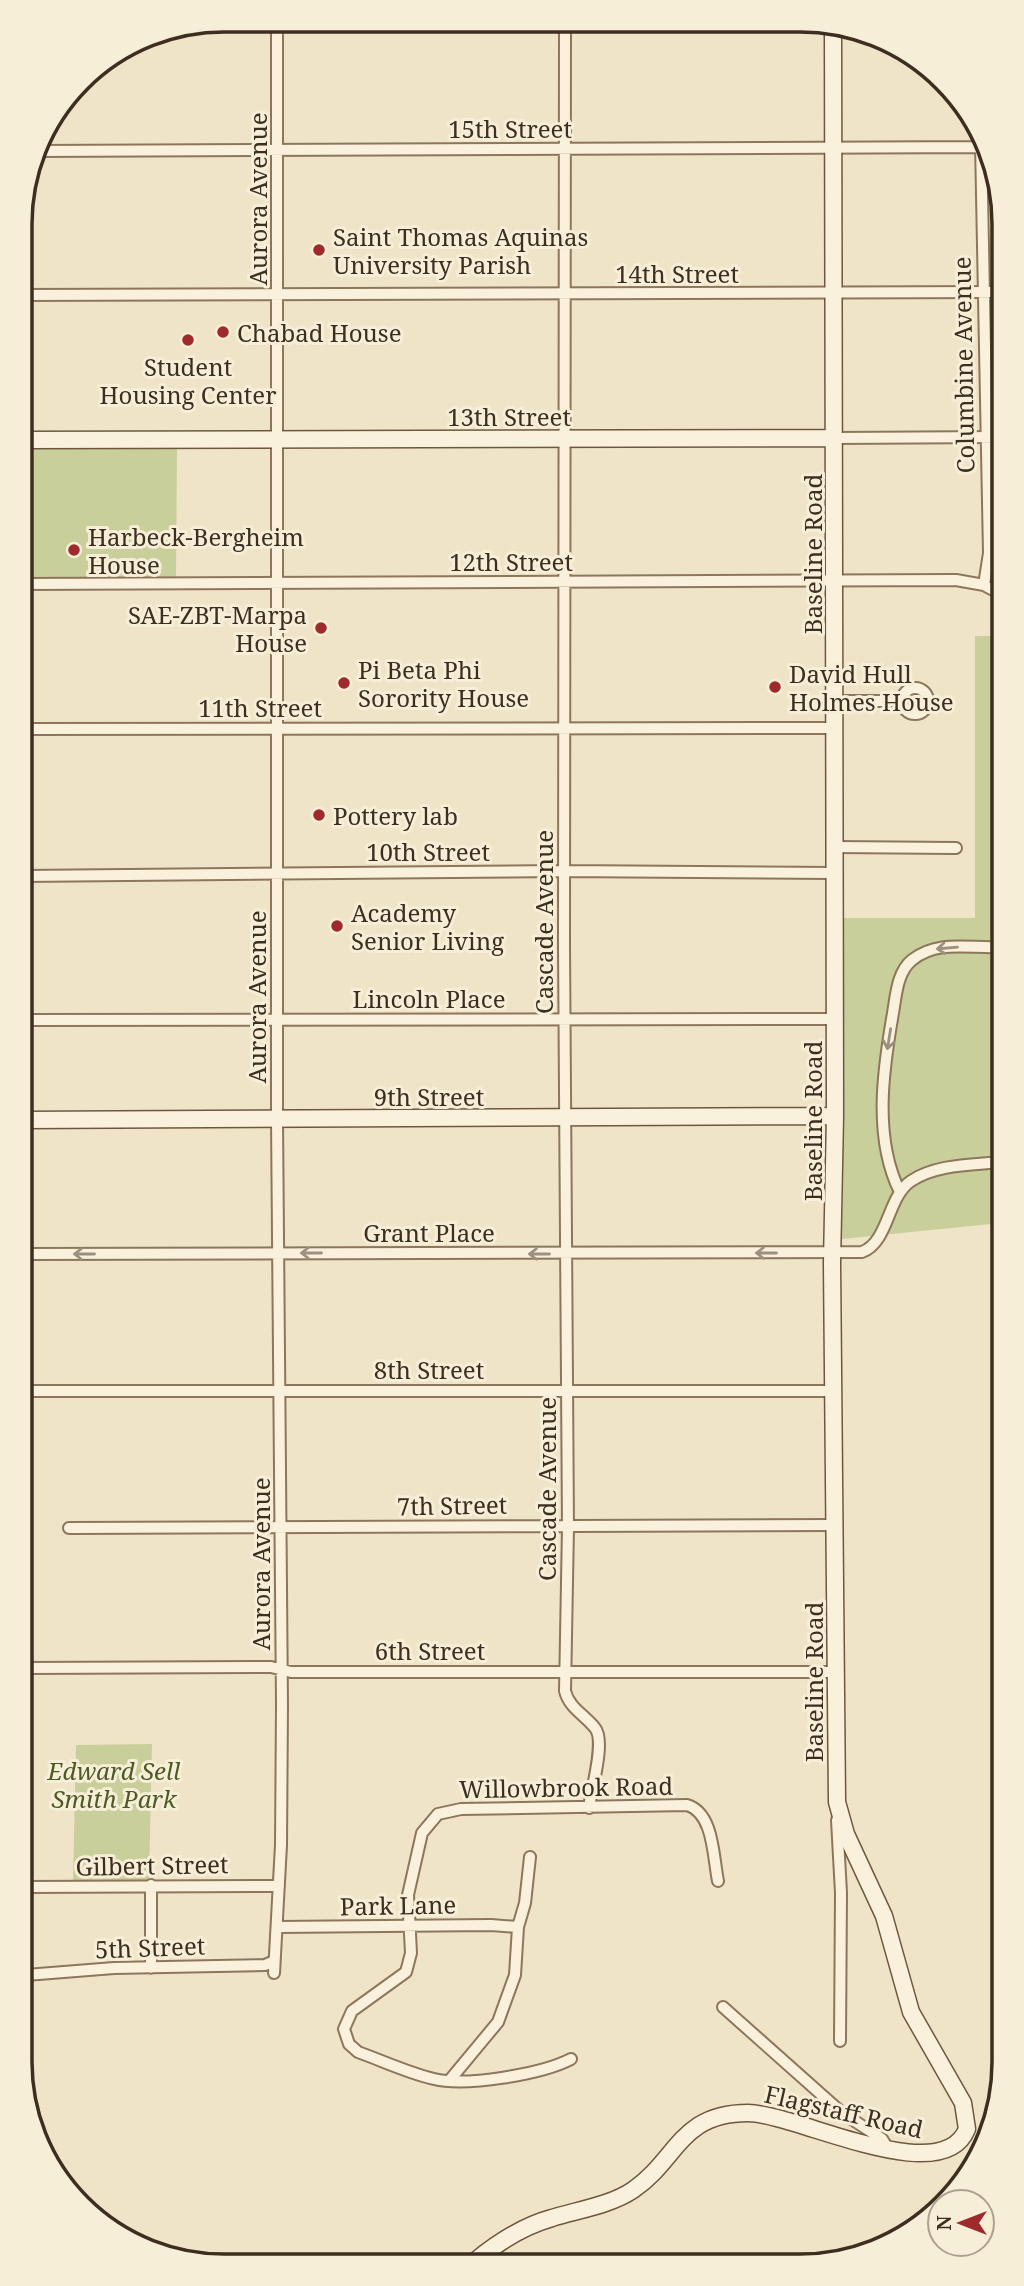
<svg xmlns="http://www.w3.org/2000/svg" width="1024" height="2286" viewBox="0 0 1024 2286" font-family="'Noto Serif',serif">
<rect width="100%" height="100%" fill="#f0e4c8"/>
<path fill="#c9cf9b" d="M 21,449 L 177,449 L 176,577 L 21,577 Z
M 975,636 L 999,636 L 1001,1223 L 842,1239 L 842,918 L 975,918 Z
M 152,1744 L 149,1881 L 73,1882 L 76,1745 Z"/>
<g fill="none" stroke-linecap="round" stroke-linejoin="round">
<defs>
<path id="street" d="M 565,21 L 564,945 L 568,1527 L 565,1691 C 569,1708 585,1715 595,1728 C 606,1741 591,1790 589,1808
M 981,143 L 989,553 L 984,585
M 36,151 L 983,147
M 20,295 L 998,292
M 834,438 L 999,437
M 21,584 L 956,580 L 984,585 L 999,593
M902 701a13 13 0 1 1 26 0a13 13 0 1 1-26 0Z
M 834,701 L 902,701
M 22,729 L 834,728
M 834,847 L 956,848
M 22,876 L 564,871 L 834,873
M 23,1020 L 835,1019
M 900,1192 C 873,1138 883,1070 893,1013 C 896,996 897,972 912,960 C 938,939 971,949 1000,947
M 23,1254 L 862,1252 C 889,1242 887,1197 911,1181 C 936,1164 972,1165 1001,1162
M 24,1391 L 834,1391
M 69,1528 L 836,1525
M 25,1668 L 271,1667 L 291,1672 L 835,1672
M 837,1820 L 841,1893 L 840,2041
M 26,1887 L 279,1886
M 278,1927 L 491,1925 L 518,1927
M 151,1968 L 151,1885
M 274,1973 L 281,1845 L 282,1705 L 277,1119 L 277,20
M 26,1975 L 114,1968 L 265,1965 L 274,1961
M 723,2007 L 841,2112 L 882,2139 L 889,2150
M 571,2059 C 542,2074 466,2087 434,2079 C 408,2073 383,2061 358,2052 L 349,2044 L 344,2029 L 352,2011 L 406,1972 L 411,1953 L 408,1895 L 422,1833 L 438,1814 L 461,1809 L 687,1805 C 714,1813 713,1857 718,1881
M 449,2081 L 498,2022 L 515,1975 L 518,1927 L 525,1903 L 530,1857"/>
<path id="secondary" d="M 21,440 L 834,438
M 23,1120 L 835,1116
M 474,2262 C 498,2242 523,2226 552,2218 C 578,2210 611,2205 633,2190 C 678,2159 680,2113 748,2113 C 798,2114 942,2191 967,2129 L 963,2103 L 911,2012 L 884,1916 L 846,1834 L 837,1802 L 832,1263 L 835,1116 L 833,23"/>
</defs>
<use href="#street" stroke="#8d765c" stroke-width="14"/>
<use href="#secondary" stroke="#6f573f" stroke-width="19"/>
<use href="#street" stroke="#faf1dc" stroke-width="10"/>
<use href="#secondary" stroke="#faf1dc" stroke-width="16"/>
</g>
<defs><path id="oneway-shaft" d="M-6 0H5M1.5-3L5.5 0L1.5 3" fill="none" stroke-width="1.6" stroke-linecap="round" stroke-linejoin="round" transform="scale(1.75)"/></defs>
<g stroke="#9c907e">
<use href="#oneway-shaft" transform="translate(947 948) rotate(175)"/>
<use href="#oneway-shaft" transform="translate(889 1039) rotate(99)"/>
<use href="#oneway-shaft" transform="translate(311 1253) rotate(-180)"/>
<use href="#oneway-shaft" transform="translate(766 1253) rotate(180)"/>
<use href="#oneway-shaft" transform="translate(84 1254) rotate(180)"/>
<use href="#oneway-shaft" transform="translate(539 1254) rotate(-180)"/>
</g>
<g fill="#9e2a2b" stroke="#f7eed8" stroke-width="2.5">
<circle cx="319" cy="250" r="7"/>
<circle cx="223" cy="332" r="7"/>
<circle cx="188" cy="340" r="7"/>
<circle cx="74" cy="550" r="7"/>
<circle cx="321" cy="628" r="7"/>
<circle cx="344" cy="683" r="7"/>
<circle cx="775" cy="687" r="7"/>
<circle cx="319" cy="815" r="7"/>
<circle cx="337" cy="926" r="7"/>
</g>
<g text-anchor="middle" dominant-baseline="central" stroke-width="6" stroke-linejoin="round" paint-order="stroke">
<g font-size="24" fill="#3d2e20" stroke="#f7eed8">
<text x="510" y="128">15th Street</text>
<text transform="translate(257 199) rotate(-90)">Aurora Avenue</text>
<text x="677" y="273">14th Street</text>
<text transform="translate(963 365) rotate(-91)">Columbine Avenue</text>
<text x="509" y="416">13th Street</text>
<text transform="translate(812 554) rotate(-90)">Baseline Road</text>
<text x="511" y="561">12th Street</text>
<text x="260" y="707">11th Street</text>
<text x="428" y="851">10th Street</text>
<text transform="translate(543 922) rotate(-90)">Cascade Avenue</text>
<text transform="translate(256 997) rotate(-90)">Aurora Avenue</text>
<text x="429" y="998">Lincoln Place</text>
<text x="429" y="1096">9th Street</text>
<text transform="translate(812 1121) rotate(-90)">Baseline Road</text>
<text x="429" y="1232">Grant Place</text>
<text x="429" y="1369">8th Street</text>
<text transform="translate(546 1489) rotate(-90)">Cascade Avenue</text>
<text transform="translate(452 1505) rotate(-1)">7th Street</text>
<text transform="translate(260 1564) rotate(-90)">Aurora Avenue</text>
<text x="430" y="1650">6th Street</text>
<text transform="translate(813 1682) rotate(-90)">Baseline Road</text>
<text transform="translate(566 1787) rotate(-1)">Willowbrook Road</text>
<text transform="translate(152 1865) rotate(-1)">Gilbert Street</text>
<text transform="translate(398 1905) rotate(-1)">Park Lane</text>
<text transform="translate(150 1947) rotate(-2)">5th Street</text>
<text transform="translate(844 2111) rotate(13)">Flagstaff Road</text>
</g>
<g font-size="24" fill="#3d2e20" stroke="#f7eed8" text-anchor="start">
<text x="333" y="236">Saint Thomas Aquinas<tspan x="333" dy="28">University Parish</tspan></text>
<text x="237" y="332">Chabad House</text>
<text x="188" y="366" text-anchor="middle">Student<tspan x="188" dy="28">Housing Center</tspan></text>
<text x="88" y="536">Harbeck-Bergheim<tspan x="88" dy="28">House</tspan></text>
<text x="307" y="614" text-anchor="end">SAE-ZBT-Marpa<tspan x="307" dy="28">House</tspan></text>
<text x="358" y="669">Pi Beta Phi<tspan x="358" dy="28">Sorority House</tspan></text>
<text x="789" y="673">David Hull<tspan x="789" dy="28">Holmes House</tspan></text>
<text x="333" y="815">Pottery lab</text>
<text x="351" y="912">Academy<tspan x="351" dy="28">Senior Living</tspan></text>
</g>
<g font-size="24" font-style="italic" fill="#4d5a26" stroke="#f7eed8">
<text x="114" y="1770">Edward Sell<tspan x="114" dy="28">Smith Park</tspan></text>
</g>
</g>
<path d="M0 0H1024V2286H0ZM224 32H800A192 192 0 0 1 992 224V2062A192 192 0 0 1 800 2254H224A192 192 0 0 1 32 2062V224A192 192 0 0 1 224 32Z" fill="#f7eed8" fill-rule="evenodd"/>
<path fill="none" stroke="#3d2e20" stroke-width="3.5" d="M224 32H800A192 192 0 0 1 992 224V2062A192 192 0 0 1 800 2254H224A192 192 0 0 1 32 2062V224A192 192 0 0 1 224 32Z"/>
<g transform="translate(961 2223) rotate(270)"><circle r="33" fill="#f7eed8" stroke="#ada18e" stroke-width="2"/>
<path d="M0-5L12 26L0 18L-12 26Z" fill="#9e2a2b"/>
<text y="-10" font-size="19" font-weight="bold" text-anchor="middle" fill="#3d2e20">N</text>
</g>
</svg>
